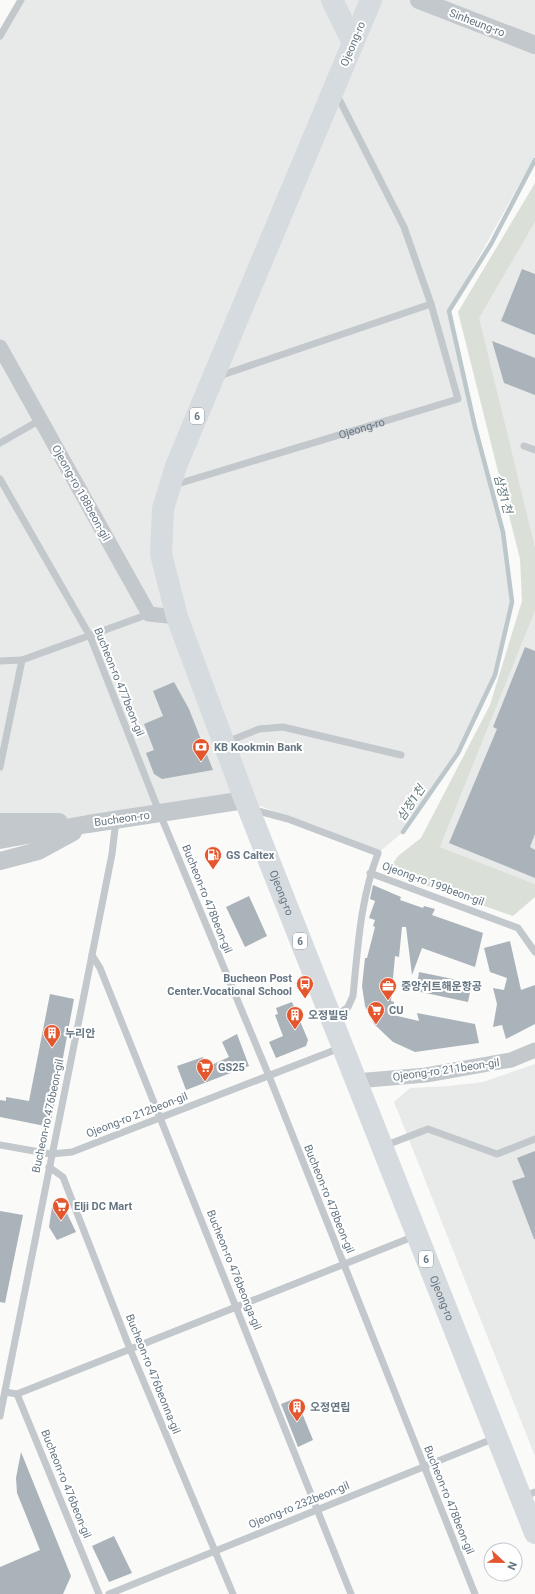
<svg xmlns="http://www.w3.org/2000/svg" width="535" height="1594" viewBox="0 0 535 1594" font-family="Roboto,'Noto Sans KR',sans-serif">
<rect width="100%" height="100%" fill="#fafaf8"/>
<path fill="#e8e9e9" d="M 21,0 L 535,0 L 535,156 L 449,311 L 503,532 L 512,602 L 495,675 L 458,753 L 403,832 L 378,853 L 245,800 L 160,814 L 0,823 L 0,37 Z
M 535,222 L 535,547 L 478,318 Z
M 535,611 L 535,884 L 440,847 Z
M 535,1064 L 535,1456 L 394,1102 L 410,1088 L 450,1086 L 483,1082 Z"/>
<path fill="#dadfd7" d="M 535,183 L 535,222 L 479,318 L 535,547 L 535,611 L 440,847 L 535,884 L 535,897 L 513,916 L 387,872 L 398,856 L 421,838 L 490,705 L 522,601 L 520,559 L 458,312 Z"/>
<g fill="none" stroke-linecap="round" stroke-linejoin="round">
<path stroke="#bbc7cb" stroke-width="4.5" d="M 403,832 L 458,753 L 495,675 L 512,602 L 503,532 L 475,427 L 449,311 L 491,244 L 535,160"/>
</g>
<path fill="#aab3b9" d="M 522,269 L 535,274 L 535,335 L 501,321 Z
M 492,341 L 535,358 L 535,395 L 504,383 Z
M 525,647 L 535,651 L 535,834 L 530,847 L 535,850 L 535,878 L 449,843 L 497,729 L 493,727 Z
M 174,682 L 189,709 L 213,770 L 162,779 L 154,774 L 146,753 L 154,750 L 144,724 L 163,716 L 153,691 Z
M 373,885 L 401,897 L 400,900 L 423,908 L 424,906 L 435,909 L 432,915 L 483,933 L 475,967 L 422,948 L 412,975 L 406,927 L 402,927 L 399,957 L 395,956 L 391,1001 L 394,1002 L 393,1015 L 419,1021 L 417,1013 L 475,1024 L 479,1043 L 415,1052 L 393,1042 L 374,1024 L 365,1006 L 362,986 L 365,958 L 367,958 L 375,927 L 373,926 L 375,920 L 369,918 L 375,901 L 370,899 Z
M 249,896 L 267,936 L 245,947 L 226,907 Z
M 510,941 L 521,990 L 535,985 L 535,1024 L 506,1039 L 502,1025 L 493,1027 L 497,1004 L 493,988 L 504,990 L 507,978 L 490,972 L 484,948 Z
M 419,972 L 472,983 L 468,1002 L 416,991 Z
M 50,994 L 74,999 L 50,1127 L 0,1117 L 0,1100 L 6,1101 L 6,1097 L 29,1101 Z
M 292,1002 L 308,1040 L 306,1046 L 276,1058 L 269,1042 L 283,1036 L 275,1015 L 278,1014 L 276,1008 Z
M 237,1034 L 249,1066 L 186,1090 L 177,1066 L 203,1057 L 207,1067 L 229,1057 L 222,1042 Z
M 535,1151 L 535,1239 L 534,1239 L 512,1181 L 525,1177 L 517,1158 Z
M 63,1205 L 76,1232 L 57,1240 L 49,1227 L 52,1207 Z
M 0,1211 L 23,1215 L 5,1303 L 0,1302 Z
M 296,1398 L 313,1440 L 298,1447 L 281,1404 Z
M 21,1452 L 71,1576 L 63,1594 L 0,1594 L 0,1567 L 40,1550 L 17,1493 L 16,1478 Z
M 114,1536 L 132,1573 L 109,1582 L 92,1546 Z"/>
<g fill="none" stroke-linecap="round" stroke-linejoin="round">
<g stroke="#c3c8cc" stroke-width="7">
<path d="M 0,36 L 21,0"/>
<path d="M 219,376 L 431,304"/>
<path d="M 0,443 L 40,420"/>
<path d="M 524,446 L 535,450"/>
<path d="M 0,479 L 90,636 L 160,814 L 269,1076 L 475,1594"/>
<path id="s1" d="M 174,485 L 458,399 L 431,304 L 404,227 L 336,93"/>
<path d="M 0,661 L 22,660 L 149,614"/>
<path d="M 227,742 L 259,729 L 283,727 L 401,755"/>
<path d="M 0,767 L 22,660"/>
<path d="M 254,810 L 288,819 L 378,853 C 360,901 358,946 353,996 L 348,1007 L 333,1018"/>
<path d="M 370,873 L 518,928 L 535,952"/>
<path d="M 92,955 L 100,968 L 351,1594"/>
<path d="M 0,1145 L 51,1154 L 72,1152 L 340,1048"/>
<path d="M 384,1146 L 428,1129 L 497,1154 L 535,1139"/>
<path d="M 49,1167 L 63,1177 L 130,1349 L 233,1594"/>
<path d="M 5,1392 L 17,1394 L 99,1594"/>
<path d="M 17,1394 L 415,1236"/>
<path d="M 0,1416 L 92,955 L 112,854 L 116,820"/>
<path d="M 523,1497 L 535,1492"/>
<path d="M 109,1594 L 495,1438"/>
</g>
<path stroke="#c3c8cc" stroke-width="15" d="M 0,347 L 149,614 L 177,617
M 356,1081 L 426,1075 L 511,1060 L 535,1050"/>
<path stroke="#c3c8cc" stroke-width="18" d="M 419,0 L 535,45
M 0,822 L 59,822
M 0,840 L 88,824 L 245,800
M 0,861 L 38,851 L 73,832"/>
<g stroke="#d6dbdf" stroke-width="22">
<path d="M 332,0 L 353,43"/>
<path id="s2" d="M 371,0 L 176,466 L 163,509 L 161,554 L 177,617 L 245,800 L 535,1533"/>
</g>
</g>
<defs>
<symbol id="bank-pin" viewBox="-11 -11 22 30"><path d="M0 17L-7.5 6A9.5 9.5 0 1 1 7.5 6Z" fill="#e4572e" stroke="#fff"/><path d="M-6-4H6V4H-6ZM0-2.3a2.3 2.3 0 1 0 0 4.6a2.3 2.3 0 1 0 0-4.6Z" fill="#fff"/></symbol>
<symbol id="fuel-pin" viewBox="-11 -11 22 30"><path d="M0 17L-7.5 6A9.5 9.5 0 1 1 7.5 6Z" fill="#e4572e" stroke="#fff"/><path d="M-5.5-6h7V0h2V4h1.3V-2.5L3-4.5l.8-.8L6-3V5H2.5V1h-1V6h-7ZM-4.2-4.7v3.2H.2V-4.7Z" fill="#fff"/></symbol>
<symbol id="bus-pin" viewBox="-11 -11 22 30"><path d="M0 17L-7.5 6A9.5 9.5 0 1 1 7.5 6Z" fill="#e4572e" stroke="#fff"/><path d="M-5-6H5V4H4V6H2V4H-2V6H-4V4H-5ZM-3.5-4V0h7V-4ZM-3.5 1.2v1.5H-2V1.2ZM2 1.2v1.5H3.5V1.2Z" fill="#fff"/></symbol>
<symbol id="office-pin" viewBox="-11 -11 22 30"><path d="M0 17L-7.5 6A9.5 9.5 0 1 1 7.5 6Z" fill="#e4572e" stroke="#fff"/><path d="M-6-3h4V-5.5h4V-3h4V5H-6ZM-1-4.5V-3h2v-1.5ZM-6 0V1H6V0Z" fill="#fff"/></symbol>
<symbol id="supermarket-pin" viewBox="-11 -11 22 30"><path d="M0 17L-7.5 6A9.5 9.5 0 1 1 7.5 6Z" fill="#e4572e" stroke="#fff"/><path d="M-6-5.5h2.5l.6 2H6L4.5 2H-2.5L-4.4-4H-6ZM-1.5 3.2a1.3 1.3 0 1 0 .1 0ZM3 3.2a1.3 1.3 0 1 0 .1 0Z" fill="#fff"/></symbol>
<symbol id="building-pin" viewBox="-11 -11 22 30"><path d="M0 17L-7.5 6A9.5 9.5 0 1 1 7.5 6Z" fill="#e4572e" stroke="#fff"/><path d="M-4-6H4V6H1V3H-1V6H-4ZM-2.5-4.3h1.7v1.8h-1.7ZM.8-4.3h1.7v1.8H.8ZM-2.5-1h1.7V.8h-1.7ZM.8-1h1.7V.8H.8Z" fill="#fff"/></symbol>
</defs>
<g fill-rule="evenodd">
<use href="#bank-pin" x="191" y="737" width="20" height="27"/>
<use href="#fuel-pin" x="203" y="845" width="20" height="27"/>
<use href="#bus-pin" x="295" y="974" width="20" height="27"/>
<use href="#office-pin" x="378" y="976" width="20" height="27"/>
<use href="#supermarket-pin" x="366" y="1000" width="20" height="27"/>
<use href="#building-pin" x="285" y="1005" width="20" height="27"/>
<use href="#building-pin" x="42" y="1023" width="20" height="27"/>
<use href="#supermarket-pin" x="195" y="1057" width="20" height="27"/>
<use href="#supermarket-pin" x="51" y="1196" width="20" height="27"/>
<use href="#building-pin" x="287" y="1397" width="20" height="27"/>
</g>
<g text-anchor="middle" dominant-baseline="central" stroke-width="4" stroke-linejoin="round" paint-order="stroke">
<g fill="#fff" stroke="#939fa8" stroke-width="1">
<rect x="190" y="408" width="14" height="16" rx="3"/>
<rect x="293" y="933" width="14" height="16" rx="3"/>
<rect x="419" y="1251" width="14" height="16" rx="3"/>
</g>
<g font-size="10" font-weight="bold" fill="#657683">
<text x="197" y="416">6</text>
<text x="300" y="941">6</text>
<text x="426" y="1259">6</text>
</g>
<g font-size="11" fill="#657683" stroke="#fff">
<text transform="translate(477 23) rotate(21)">Sinheung-ro</text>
<text transform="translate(353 44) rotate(-67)">Ojeong-ro</text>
<text stroke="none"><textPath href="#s1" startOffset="196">Ojeong-ro</textPath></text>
<text transform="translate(81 493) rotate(61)">Ojeong-ro 188beon-gil</text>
<text transform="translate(119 682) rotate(68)">Bucheon-ro 477beon-gil</text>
<text transform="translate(122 819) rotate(-8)">Bucheon-ro</text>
<text transform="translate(433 884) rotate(20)">Ojeong-ro 199beon-gil</text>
<text stroke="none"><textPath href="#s2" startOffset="955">Ojeong-ro</textPath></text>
<text transform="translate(207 899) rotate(68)">Bucheon-ro 478beon-gil</text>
<text transform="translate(446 1070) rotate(-8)">Ojeong-ro 211beon-gil</text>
<text transform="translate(137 1115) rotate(-21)">Ojeong-ro 212beon-gil</text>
<text transform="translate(48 1116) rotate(-78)">Bucheon-ro 476beon-gil</text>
<text transform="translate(329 1199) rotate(68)">Bucheon-ro 478beon-gil</text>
<text transform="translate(234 1270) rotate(68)">Bucheon-ro 476beonga-gil</text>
<text stroke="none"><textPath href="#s2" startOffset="1391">Ojeong-ro</textPath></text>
<text transform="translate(153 1374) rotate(68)">Bucheon-ro 476beonna-gil</text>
<text transform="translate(66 1484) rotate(68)">Bucheon-ro 476beon-gil</text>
<text transform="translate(449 1500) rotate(68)">Bucheon-ro 478beon-gil</text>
<text transform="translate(299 1505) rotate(-22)">Ojeong-ro 232beon-gil</text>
</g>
<g font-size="11" font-weight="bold" fill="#657683" stroke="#fff" text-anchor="start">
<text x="214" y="747">KB Kookmin Bank</text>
<text x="226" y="855">GS Caltex</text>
<text x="292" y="978" text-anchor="end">Bucheon Post<tspan x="292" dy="13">Center.Vocational School</tspan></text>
<text x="401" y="986">중앙쉬트해운항공</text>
<text x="389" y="1010">CU</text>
<text x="308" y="1015">오정빌딩</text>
<text x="65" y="1033">누리안</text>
<text x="218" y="1067">GS25</text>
<text x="74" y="1206">Elji DC Mart</text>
<text x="310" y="1407">오정연립</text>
</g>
<g font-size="12" font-style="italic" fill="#60757c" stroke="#fff">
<text transform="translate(503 494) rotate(75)">삼정1천</text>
<text transform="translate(411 803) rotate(-56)">삼정1천</text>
</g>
</g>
<g transform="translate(503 1562) rotate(112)"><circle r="19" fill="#ffffff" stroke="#c1c8cd"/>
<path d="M0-3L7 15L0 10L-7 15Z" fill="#e4572e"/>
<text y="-6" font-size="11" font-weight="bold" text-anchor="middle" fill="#657683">N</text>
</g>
</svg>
